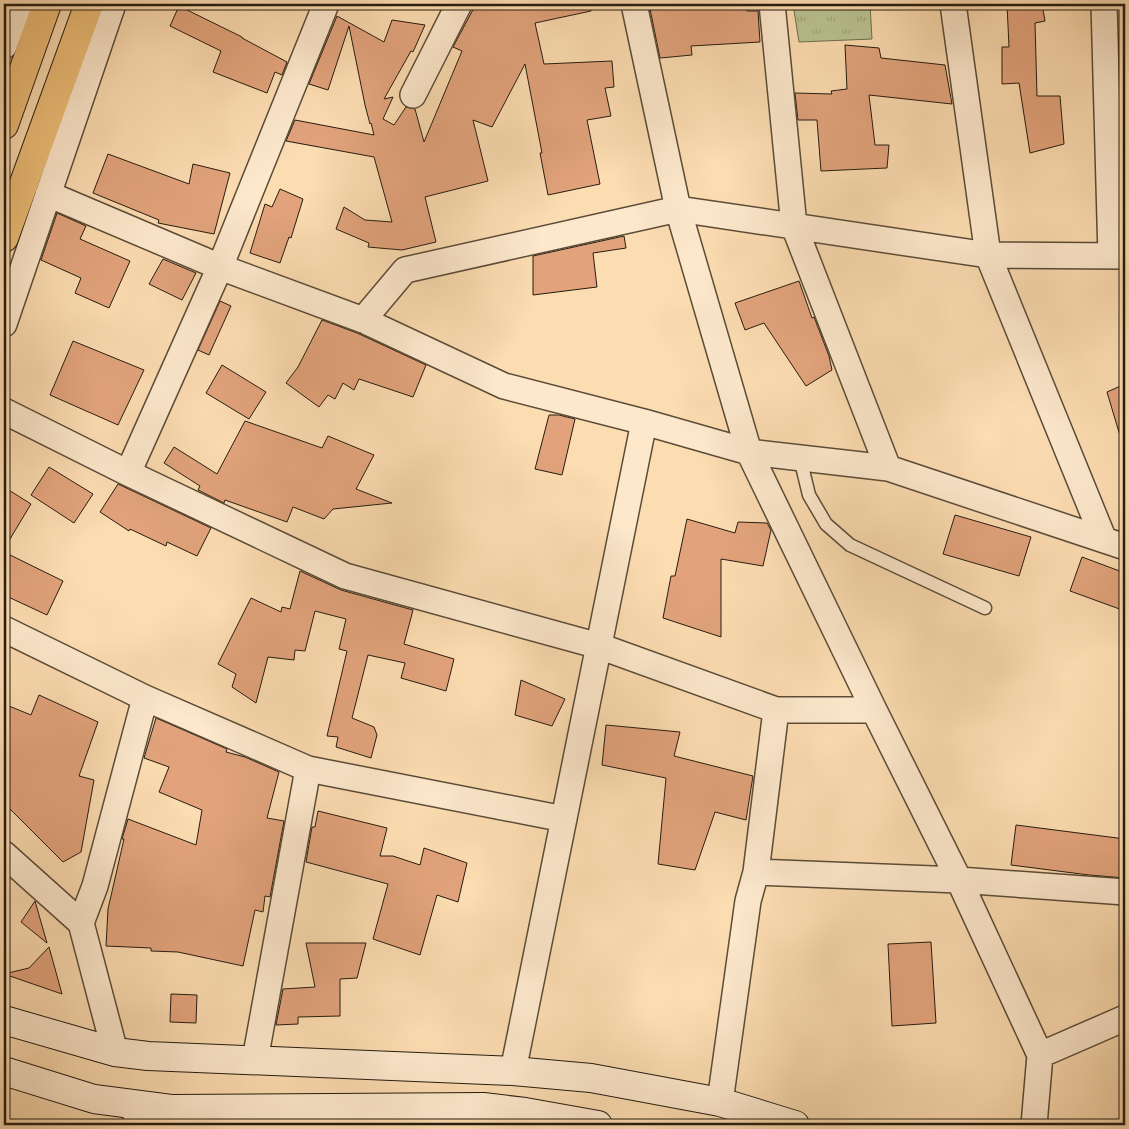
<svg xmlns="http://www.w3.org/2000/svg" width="1129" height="1129" viewBox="0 0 1129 1129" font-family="'IM FELL Double Pica',serif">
<defs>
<pattern id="grass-tufts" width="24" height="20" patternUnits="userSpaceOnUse" patternTransform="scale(1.25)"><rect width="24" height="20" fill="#b9c291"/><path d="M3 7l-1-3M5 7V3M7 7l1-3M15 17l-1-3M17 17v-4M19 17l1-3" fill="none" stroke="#9fa67c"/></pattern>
</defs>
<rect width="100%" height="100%" fill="#fcdcb1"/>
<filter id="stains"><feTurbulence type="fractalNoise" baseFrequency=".004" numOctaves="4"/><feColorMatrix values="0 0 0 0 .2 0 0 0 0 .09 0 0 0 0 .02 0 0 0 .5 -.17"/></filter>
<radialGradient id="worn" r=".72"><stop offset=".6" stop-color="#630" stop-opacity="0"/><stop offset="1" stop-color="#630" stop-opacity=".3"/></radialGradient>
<path fill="url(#grass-tufts)" stroke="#6f6f50" d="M 793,4 L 870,4 L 872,39 L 799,42 Z"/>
<path fill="#e2a37c" stroke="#251c10" d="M 476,4 L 590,4 L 591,11 L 535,23 L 544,64 L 612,61 L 614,87 L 605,88 L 611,116 L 587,120 L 600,184 L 548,195 L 540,153 L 542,153 L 525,64 L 492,127 L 473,120 L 488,181 L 425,197 L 436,242 L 402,250 L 368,247 L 369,243 L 336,229 L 344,207 L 365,220 L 392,222 L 374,157 L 286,141 L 295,120 L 374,135 L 371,123 L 370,124 L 365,105 L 349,26 L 328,90 L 309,84 L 337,16 L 384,42 L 392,20 L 425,25 L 413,52 L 411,51 L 384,99 L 393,97 L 383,119 L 394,125 L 406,107 L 415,109 L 424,142 L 462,51 L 453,47 Z
M 649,4 L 747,4 L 747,11 L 758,11 L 760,42 L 691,46 L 692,55 L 660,58 Z
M 1007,4 L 1042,4 L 1045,21 L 1035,23 L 1037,96 L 1060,96 L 1064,144 L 1030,153 L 1019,83 L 1002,84 L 1002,47 L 1009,47 Z
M 179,6 L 242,37 L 242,38 L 287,62 L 282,75 L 275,72 L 267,93 L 213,72 L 221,51 L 170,26 Z
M 845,45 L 879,48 L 881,58 L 945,65 L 952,104 L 869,95 L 875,145 L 889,145 L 887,168 L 821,171 L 817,120 L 798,120 L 795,93 L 832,94 L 831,91 L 847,89 Z
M 108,154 L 189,184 L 193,164 L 230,173 L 214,234 L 158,223 L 159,220 L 93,193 Z
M 280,189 L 303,199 L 291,238 L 289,237 L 280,263 L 250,253 L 265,204 L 272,207 Z
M 57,213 L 86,226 L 80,239 L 130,261 L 109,308 L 75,293 L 81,278 L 41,260 Z
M 624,236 L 626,248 L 593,253 L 597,287 L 533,295 L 533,256 Z
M 163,259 L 196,273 L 182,300 L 149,284 Z
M 799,281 L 812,318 L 814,317 L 829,356 L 832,370 L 806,386 L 764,323 L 745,330 L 735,303 Z
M 220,301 L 231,306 L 209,355 L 198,350 Z
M 322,320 L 357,333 L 426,365 L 413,397 L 359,379 L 354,390 L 343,383 L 335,399 L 328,395 L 319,407 L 286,383 L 298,367 Z
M 73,341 L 144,370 L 118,425 L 50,395 Z
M 222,365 L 266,392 L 249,419 L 206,393 Z
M 1125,384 L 1125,439 L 1121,439 L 1107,392 Z
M 549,415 L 559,415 L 575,419 L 562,475 L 535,469 Z
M 245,421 L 322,448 L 328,436 L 374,455 L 356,489 L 392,503 L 333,509 L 324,519 L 293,507 L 287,522 L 225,500 L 224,503 L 198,490 L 200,486 L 164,463 L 174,447 L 217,474 Z
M 49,467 L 93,494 L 74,523 L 31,495 Z
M 118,484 L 211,528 L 197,556 L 167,542 L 166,546 L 130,529 L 129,531 L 100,512 Z
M 4,487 L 31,504 L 4,549 Z
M 955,515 L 1031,537 L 1019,576 L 943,554 Z
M 687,519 L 735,533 L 738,522 L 767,523 L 771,530 L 763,566 L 721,559 L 721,637 L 663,618 L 671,576 L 675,576 Z
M 4,552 L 63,581 L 47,615 L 4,595 Z
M 1082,557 L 1125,573 L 1125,611 L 1070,591 Z
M 300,571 L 341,590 L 413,610 L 404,644 L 454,659 L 446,691 L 401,678 L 405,663 L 368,655 L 352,718 L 374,727 L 377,735 L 371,758 L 336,747 L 338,737 L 327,736 L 347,651 L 339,649 L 346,619 L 315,611 L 305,651 L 295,650 L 294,660 L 268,657 L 256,703 L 232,687 L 236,674 L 218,664 L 251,598 L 281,612 L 282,607 L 290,609 Z
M 521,680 L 565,699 L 552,726 L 515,715 Z
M 39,695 L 98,722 L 79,776 L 94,780 L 81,852 L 63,862 L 4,803 L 4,704 L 31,715 Z
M 156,718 L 227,749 L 226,752 L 245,757 L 279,772 L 267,818 L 284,821 L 270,897 L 265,896 L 263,912 L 255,910 L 243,966 L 178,952 L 151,951 L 151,948 L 106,946 L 108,909 L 124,839 L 122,839 L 128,819 L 196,845 L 202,810 L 159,792 L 169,767 L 144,758 Z
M 606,725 L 680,732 L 674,756 L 753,776 L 746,820 L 715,812 L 695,870 L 658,864 L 666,778 L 602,765 Z
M 318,811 L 387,828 L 380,856 L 393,856 L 420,865 L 424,848 L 467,863 L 458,902 L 437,895 L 420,955 L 373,939 L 388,884 L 306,862 L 312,827 L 315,827 Z
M 1016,825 L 1125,839 L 1125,878 L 1089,875 L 1011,865 Z
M 35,901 L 47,943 L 21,922 Z
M 931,942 L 936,1023 L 892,1026 L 888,944 Z
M 306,943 L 366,943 L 357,978 L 340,979 L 340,1016 L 298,1017 L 298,1024 L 276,1025 L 283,989 L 315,987 Z
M 49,947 L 62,994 L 4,974 L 29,968 Z
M 171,994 L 197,995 L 196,1023 L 170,1022 Z"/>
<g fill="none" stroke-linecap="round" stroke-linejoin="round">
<defs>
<path id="lane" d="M 800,458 L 809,495 L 826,524 L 850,545 L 985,608"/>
<path id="street" d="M 634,4 L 678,209 L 749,452 L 874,710 L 959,880 L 1040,1055 L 1034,1125
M 772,4 L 794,226 L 888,468
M 953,4 L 988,255 L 1104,540
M 1104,4 L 1111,256
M 4,46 L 20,4
M 413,95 L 459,4
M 48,194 L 220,267 L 363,320 L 504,386 L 644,422 L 749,452 L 888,468 L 1125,547
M 363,320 L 405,270 L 678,209 L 988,255 L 1125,256
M 4,324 L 113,4
M 4,411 L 128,473 L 345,576 L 599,646 L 776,710 L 874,710
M 128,473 L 220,267 L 326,4
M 4,629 L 145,698 L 308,769 L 564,819
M 4,854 L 81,923 L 115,1052
M 756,872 L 959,880 L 1125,892
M 81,923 L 95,886 L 145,698
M 1040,1055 L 1125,1018
M 255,1060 L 308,769
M 513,1071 L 644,422
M 720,1102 L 748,901 L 756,872 L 776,710
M 132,1105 L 140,1125"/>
<path id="secondary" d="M 4,1020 L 115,1052 L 148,1056 L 513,1071 L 591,1078 L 720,1102 L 795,1125
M 4,1071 L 94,1099 L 171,1109 L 483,1107 L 525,1112 L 598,1125"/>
<path id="highway" d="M 4,125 L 47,4
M 4,238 L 89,4"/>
</defs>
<use href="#lane" stroke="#5b4c38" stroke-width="15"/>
<use href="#street" stroke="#5b4c38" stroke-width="28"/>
<use href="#secondary" stroke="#251c10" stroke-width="30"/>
<use href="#highway" stroke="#251c10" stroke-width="30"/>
<use href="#lane" stroke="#fde8cc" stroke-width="12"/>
<use href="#street" stroke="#fde8cc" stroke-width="25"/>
<use href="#secondary" stroke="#fde8cc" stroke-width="28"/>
<use href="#highway" stroke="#eebe78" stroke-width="28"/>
</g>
<rect width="1129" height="1129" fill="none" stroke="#fcdcb1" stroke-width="20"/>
<rect x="5" y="5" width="1119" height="1119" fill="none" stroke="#251c10" stroke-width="2.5"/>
<rect x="10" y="10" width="1109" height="1109" fill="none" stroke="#251c10"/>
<rect width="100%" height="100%" filter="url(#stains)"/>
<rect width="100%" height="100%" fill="url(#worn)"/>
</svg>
